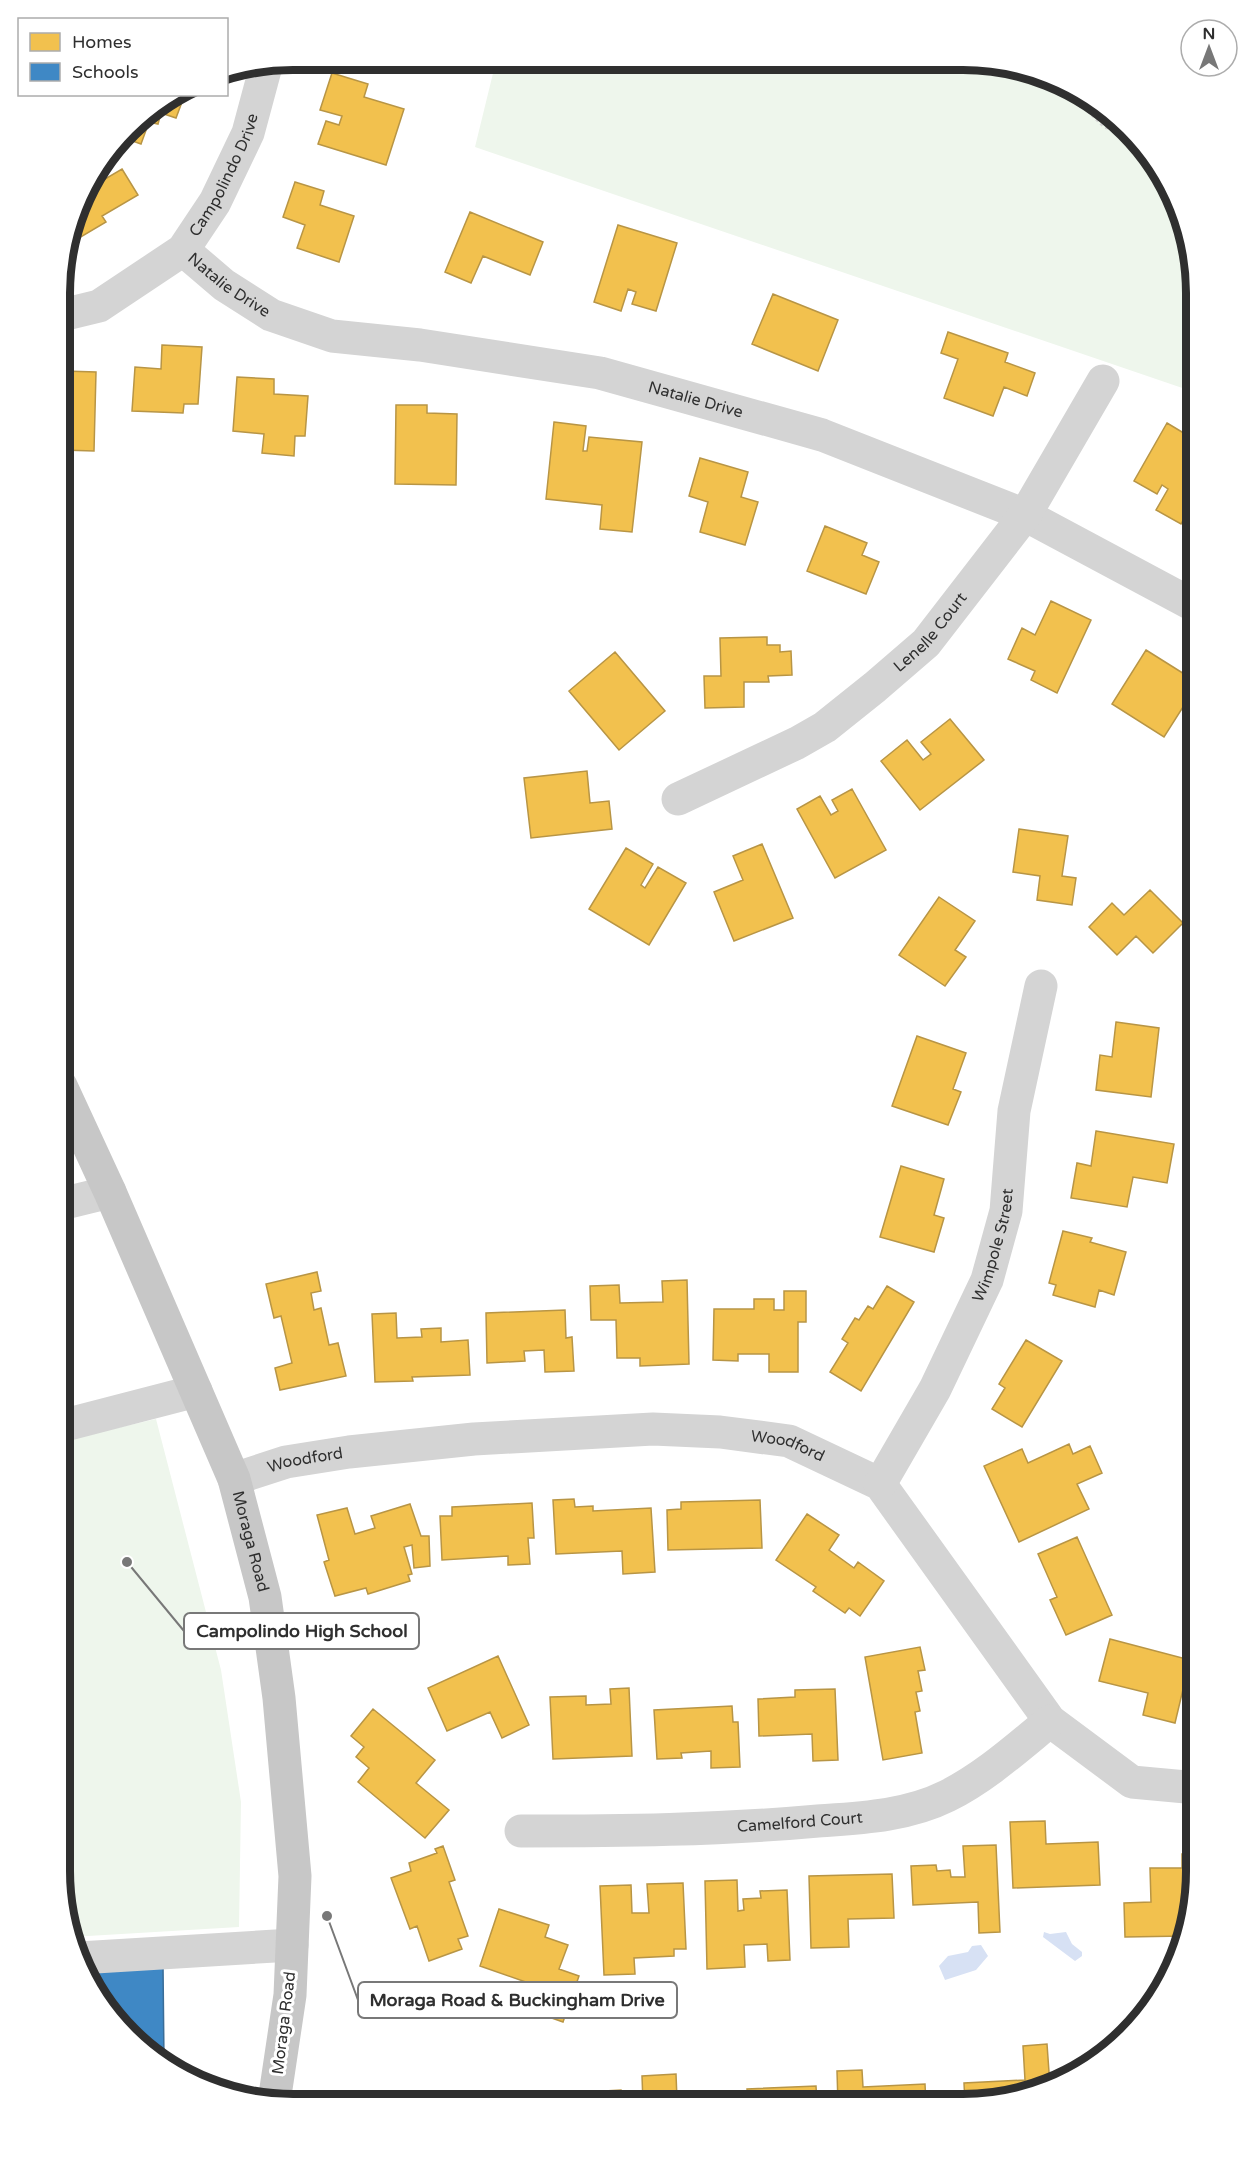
<svg xmlns="http://www.w3.org/2000/svg" width="1257" height="2164" viewBox="0 0 1257 2164" font-family="'Varela Round',sans-serif">
<rect width="100%" height="100%" fill="#fff"/>
<path fill="#eef6ec" d="M 496,61 L 1009,64 L 1066,84 L 1117,118 L 1157,164 L 1184,218 L 1197,294 L 1197,393 L 475,147 Z
M 156,1419 L 221,1670 L 241,1802 L 239,1927 L 71,1937 L 60,1870 L 61,1441 Z"/>
<path fill="#d7e1f4" d="M 1044,1932 L 1050,1934 L 1066,1932 L 1072,1944 L 1082,1952 L 1082,1956 L 1075,1961 L 1043,1937 Z
M 981,1945 L 988,1956 L 976,1970 L 945,1980 L 939,1966 L 948,1956 L 968,1952 L 972,1946 Z
M 484,1987 L 497,1988 L 504,1998 L 512,1998 L 520,2003 L 521,2013 L 518,2017 L 504,2018 L 485,2007 L 472,2010 L 470,2003 L 474,1998 L 478,1998 L 480,1991 Z"/>
<path fill="#f2c14e" stroke="#b89545" stroke-width="1.5" d="M 332,73 L 368,84 L 364,97 L 404,109 L 386,165 L 318,144 L 326,121 L 339,125 L 342,116 L 320,110 Z
M 178,94 L 185,94 L 176,118 L 161,113 L 158,124 L 149,122 L 141,144 L 124,138 L 139,118 Z
M 122,169 L 138,195 L 102,216 L 106,222 L 74,241 L 71,235 L 84,190 L 92,180 L 95,185 Z
M 295,182 L 324,191 L 320,205 L 354,216 L 339,262 L 297,248 L 305,225 L 283,217 Z
M 470,212 L 543,242 L 530,275 L 483,256 L 471,283 L 445,272 Z
M 618,225 L 677,243 L 656,311 L 632,304 L 636,292 L 628,289 L 621,311 L 594,302 Z
M 773,294 L 838,320 L 818,371 L 752,344 Z
M 948,332 L 1008,353 L 1005,362 L 1035,373 L 1027,396 L 1004,387 L 993,416 L 944,398 L 958,359 L 941,353 Z
M 162,345 L 202,347 L 198,404 L 184,404 L 183,413 L 132,411 L 135,367 L 161,369 Z
M 64,371 L 96,372 L 94,451 L 62,450 L 62,383 L 64,383 Z
M 237,377 L 274,379 L 274,394 L 308,396 L 305,436 L 295,436 L 294,456 L 262,453 L 264,434 L 233,431 Z
M 396,405 L 427,405 L 427,413 L 457,414 L 456,485 L 395,484 Z
M 554,422 L 586,426 L 583,451 L 587,451 L 589,437 L 642,442 L 632,532 L 600,529 L 602,505 L 546,499 Z
M 1167,423 L 1197,441 L 1197,495 L 1181,524 L 1156,510 L 1168,489 L 1162,485 L 1157,494 L 1134,481 Z
M 700,458 L 748,472 L 741,497 L 758,502 L 745,545 L 700,532 L 708,502 L 689,496 Z
M 825,526 L 867,543 L 862,555 L 879,562 L 866,594 L 807,571 Z
M 1051,601 L 1091,620 L 1057,693 L 1031,680 L 1035,671 L 1008,659 L 1022,628 L 1035,635 Z
M 767,637 L 767,645 L 780,645 L 780,652 L 791,651 L 792,675 L 768,676 L 769,682 L 744,682 L 744,707 L 705,708 L 704,676 L 721,676 L 720,638 Z
M 1146,650 L 1197,682 L 1197,685 L 1164,737 L 1112,704 Z
M 615,652 L 665,711 L 619,750 L 569,691 Z
M 950,719 L 984,760 L 920,810 L 881,761 L 907,740 L 923,760 L 931,754 L 921,742 Z
M 587,771 L 590,803 L 609,801 L 612,829 L 531,838 L 524,778 Z
M 852,789 L 886,850 L 835,878 L 797,809 L 820,796 L 831,815 L 838,811 L 832,800 Z
M 1019,829 L 1068,836 L 1062,876 L 1076,878 L 1072,905 L 1037,900 L 1040,876 L 1013,872 Z
M 762,844 L 793,918 L 734,941 L 714,892 L 743,880 L 733,856 Z
M 626,848 L 653,864 L 641,885 L 645,888 L 658,867 L 686,883 L 649,945 L 589,909 Z
M 1150,890 L 1183,923 L 1153,953 L 1136,936 L 1117,955 L 1089,927 L 1112,903 L 1124,915 Z
M 939,897 L 975,921 L 955,950 L 966,957 L 945,986 L 899,955 Z
M 1116,1022 L 1159,1028 L 1151,1097 L 1096,1090 L 1100,1055 L 1112,1057 Z
M 917,1036 L 966,1053 L 953,1089 L 961,1092 L 948,1125 L 892,1106 Z
M 1096,1131 L 1174,1144 L 1167,1183 L 1133,1177 L 1127,1207 L 1071,1198 L 1077,1163 L 1091,1166 Z
M 901,1166 L 944,1179 L 934,1215 L 944,1218 L 934,1252 L 880,1237 Z
M 1063,1231 L 1092,1238 L 1090,1242 L 1126,1252 L 1114,1295 L 1099,1290 L 1095,1307 L 1053,1295 L 1056,1285 L 1049,1283 Z
M 317,1272 L 321,1291 L 311,1293 L 314,1310 L 321,1308 L 329,1345 L 338,1343 L 346,1376 L 280,1390 L 275,1368 L 292,1363 L 281,1316 L 274,1318 L 266,1284 Z
M 687,1280 L 689,1364 L 640,1366 L 640,1358 L 617,1358 L 616,1320 L 591,1320 L 590,1286 L 619,1285 L 620,1303 L 663,1302 L 662,1281 Z
M 887,1286 L 914,1302 L 861,1391 L 830,1372 L 848,1343 L 842,1339 L 855,1318 L 859,1320 L 868,1306 L 873,1309 Z
M 784,1291 L 806,1291 L 806,1322 L 798,1322 L 798,1372 L 769,1372 L 769,1354 L 738,1354 L 738,1361 L 713,1360 L 714,1309 L 754,1309 L 754,1299 L 774,1299 L 774,1310 L 784,1310 Z
M 565,1310 L 566,1338 L 572,1337 L 574,1371 L 545,1372 L 544,1350 L 524,1351 L 525,1361 L 487,1363 L 486,1313 Z
M 396,1313 L 397,1338 L 422,1337 L 421,1329 L 441,1328 L 441,1342 L 468,1340 L 470,1375 L 412,1377 L 413,1381 L 375,1382 L 372,1314 Z
M 1026,1340 L 1062,1361 L 1022,1427 L 992,1409 L 1005,1388 L 999,1384 Z
M 1069,1444 L 1073,1454 L 1090,1446 L 1102,1473 L 1077,1484 L 1089,1509 L 1019,1542 L 984,1466 L 1022,1449 L 1028,1463 Z
M 574,1499 L 575,1507 L 593,1506 L 593,1511 L 651,1508 L 655,1572 L 623,1574 L 622,1551 L 556,1554 L 553,1500 Z
M 760,1500 L 762,1548 L 668,1550 L 667,1510 L 681,1509 L 681,1502 Z
M 532,1503 L 534,1538 L 528,1538 L 530,1564 L 508,1565 L 508,1556 L 442,1560 L 440,1516 L 452,1516 L 452,1507 Z
M 410,1504 L 421,1536 L 429,1536 L 430,1566 L 414,1568 L 412,1545 L 404,1547 L 412,1574 L 408,1575 L 410,1581 L 368,1594 L 366,1588 L 335,1596 L 324,1562 L 329,1560 L 317,1515 L 347,1508 L 355,1534 L 375,1528 L 371,1516 Z
M 807,1514 L 839,1535 L 829,1550 L 854,1568 L 858,1562 L 884,1581 L 860,1616 L 849,1608 L 845,1613 L 813,1591 L 816,1587 L 776,1560 Z
M 1077,1537 L 1112,1615 L 1066,1635 L 1050,1600 L 1057,1597 L 1038,1554 Z
M 1110,1639 L 1190,1660 L 1175,1723 L 1143,1715 L 1148,1693 L 1099,1681 Z
M 920,1647 L 925,1670 L 918,1671 L 922,1691 L 916,1692 L 920,1711 L 915,1712 L 922,1753 L 883,1760 L 865,1657 Z
M 498,1656 L 529,1725 L 502,1738 L 490,1712 L 447,1731 L 428,1688 Z
M 629,1688 L 632,1756 L 553,1759 L 550,1697 L 586,1696 L 586,1705 L 611,1704 L 610,1689 Z
M 835,1689 L 838,1760 L 813,1761 L 812,1734 L 759,1736 L 758,1699 L 795,1697 L 795,1690 Z
M 732,1706 L 733,1722 L 738,1722 L 740,1767 L 711,1768 L 711,1751 L 681,1753 L 682,1758 L 657,1759 L 654,1710 Z
M 373,1709 L 435,1760 L 416,1783 L 449,1810 L 425,1838 L 358,1782 L 369,1768 L 356,1757 L 364,1747 L 351,1736 Z
M 1045,1821 L 1046,1844 L 1098,1842 L 1100,1885 L 1013,1888 L 1010,1822 Z
M 996,1845 L 1000,1932 L 979,1933 L 978,1902 L 913,1905 L 911,1866 L 936,1865 L 937,1871 L 950,1870 L 951,1877 L 965,1877 L 963,1846 Z
M 443,1846 L 455,1880 L 449,1882 L 468,1936 L 458,1939 L 462,1949 L 429,1961 L 417,1926 L 410,1929 L 391,1878 L 411,1871 L 409,1863 L 437,1853 L 435,1849 Z
M 1182,1854 L 1196,1854 L 1196,1886 L 1185,1936 L 1125,1937 L 1124,1903 L 1151,1902 L 1150,1868 L 1182,1868 Z
M 892,1874 L 894,1918 L 848,1919 L 849,1947 L 811,1948 L 809,1876 Z
M 737,1880 L 738,1911 L 744,1910 L 743,1899 L 761,1898 L 760,1891 L 787,1890 L 790,1960 L 768,1961 L 767,1944 L 744,1945 L 745,1967 L 707,1969 L 705,1881 Z
M 683,1883 L 686,1949 L 674,1949 L 674,1956 L 634,1958 L 635,1974 L 604,1975 L 600,1886 L 631,1885 L 632,1913 L 649,1913 L 647,1884 Z
M 499,1909 L 549,1925 L 545,1937 L 568,1945 L 559,1969 L 579,1976 L 563,2022 L 532,2011 L 540,1987 L 480,1966 Z
M 1047,2044 L 1050,2086 L 1039,2091 L 965,2104 L 964,2083 L 1025,2080 L 1023,2046 Z
M 862,2070 L 863,2087 L 925,2084 L 926,2104 L 838,2104 L 837,2071 Z
M 676,2074 L 677,2099 L 726,2097 L 726,2103 L 643,2103 L 642,2076 Z
M 816,2086 L 817,2104 L 748,2103 L 747,2089 Z
M 621,2090 L 622,2103 L 550,2103 L 550,2094 Z
M 357,2091 L 412,2102 L 355,2102 Z
M 529,2094 L 530,2103 L 481,2103 L 480,2097 Z"/>
<path fill="#3f88c5" stroke="#3a6d98" stroke-width="1.5" d="M 163,1965 L 164,2062 L 140,2046 L 100,2000 L 82,1966 Z"/>
<g fill="none" stroke-linecap="round" stroke-linejoin="round">
<path stroke="#d4d4d4" stroke-width="4" stroke-dasharray="3 3" stroke-linecap="butt" d="M 1058,81 L 1105,127 L 1130,132"/>
<g stroke="#d4d4d4" stroke-width="33">
<path id="s1" d="M 183,250 L 224,285 L 271,315 L 332,336 L 420,345 L 600,373 L 822,435 L 1025,515 L 1197,607"/>
<path id="s2" d="M 62,315 L 99,306 L 183,250 L 215,202 L 248,133 L 266,66"/>
<path id="s3" d="M 678,799 L 797,743 L 825,727 L 875,687 L 926,643 L 1025,515 L 1103,381"/>
<path d="M 61,1204 L 110,1192"/>
<path d="M 61,1426 L 196,1391"/>
<path id="s4" d="M 234,1479 L 286,1462 L 349,1452 L 474,1439 L 653,1429 L 720,1432 L 789,1441 L 880,1484 L 1050,1721 L 1132,1782 L 1197,1788"/>
<path id="s5" d="M 880,1484 L 935,1389 L 987,1280 L 1006,1211 L 1014,1111 L 1041,986"/>
<path id="s6" d="M 521,1831 C 620,1831 719,1830 818,1821 C 861,1818 907,1816 947,1796 C 985,1777 1017,1748 1050,1721"/>
<path d="M 79,1958 L 292,1945"/>
</g>
<path stroke="#c7c7c7" stroke-width="33" id="s7" d="M 61,1086 L 110,1192 L 234,1479 L 265,1597 L 279,1698 L 295,1876 L 290,1995 L 274,2102"/>
</g>
<g text-anchor="middle" dominant-baseline="central" stroke-width="6" stroke-linejoin="round" paint-order="stroke">
<g font-size="16" fill="#2f2f2f" stroke="#fff">
<text stroke="none"><textPath href="#s2" startOffset="225">Campolindo Drive</textPath></text>
<text stroke="none"><textPath href="#s1" startOffset="58">Natalie Drive</textPath></text>
<text stroke="none"><textPath href="#s1" startOffset="544">Natalie Drive</textPath></text>
<text stroke="none"><textPath href="#s3" startOffset="306">Lenelle Court</textPath></text>
<text stroke="none"><textPath href="#s5" startOffset="266">Wimpole Street</textPath></text>
<text stroke="none"><textPath href="#s4" startOffset="560">Woodford</textPath></text>
<text stroke="none"><textPath href="#s4" startOffset="74">Woodford</textPath></text>
<text stroke="none"><textPath href="#s7" startOffset="494">Moraga Road</textPath></text>
<text stroke="none"><textPath href="#s6" startOffset="279">Camelford Court</textPath></text>
<text transform="translate(284 2023) rotate(-83)">Moraga Road</text>
</g>
</g>
<path d="M0 0H1257V2164H0ZM293 70H963A223 223 0 0 1 1186 293V1871A223 223 0 0 1 963 2094H293A223 223 0 0 1 70 1871V293A223 223 0 0 1 293 70Z" fill="#fff" fill-rule="evenodd"/>
<path fill="none" stroke="#2f2f2f" stroke-width="8" d="M293 70H963A223 223 0 0 1 1186 293V1871A223 223 0 0 1 963 2094H293A223 223 0 0 1 70 1871V293A223 223 0 0 1 293 70Z"/>
<path fill="none" stroke="#787878" stroke-width="2" d="M127 1562L184 1631M327 1916L358 2000"/>
<g fill="#787878" stroke="#fff" stroke-width="2">
<circle cx="127" cy="1562" r="6"/>
<circle cx="327" cy="1916" r="6"/>
</g>
<g fill="#fff" stroke="#787878" stroke-width="2">
<rect x="184" y="1613" width="235" height="36" rx="6"/>
<rect x="358" y="1982" width="319" height="36" rx="6"/>
</g>
<g font-size="18" text-anchor="middle" font-weight="bold" fill="#2f2f2f">
<text x="302" y="1637">Campolindo High School</text>
<text x="517" y="2006">Moraga Road &amp; Buckingham Drive</text>
</g>
<rect x="18" y="18" width="210" height="78" fill="#ffffff" stroke="#acacac" stroke-width="1.5"/>
<rect x="30" y="33" width="30" height="18" fill="#f2c14e" stroke="#acacac" stroke-width="1.5"/>
<text x="72" y="48" font-size="18" fill="#2f2f2f">Homes</text>
<rect x="30" y="63" width="30" height="18" fill="#3f88c5" stroke="#acacac" stroke-width="1.5"/>
<text x="72" y="78" font-size="18" fill="#2f2f2f">Schools</text>
<g transform="translate(1209 48)"><circle r="28" fill="#ffffff" stroke="#acacac" stroke-width="1.5"/>
<path d="M0-4.5L10 22L0 15L-10 22Z" fill="#787878"/>
<text y="-9" font-size="16" font-weight="bold" text-anchor="middle" fill="#2f2f2f">N</text>
</g>
</svg>
